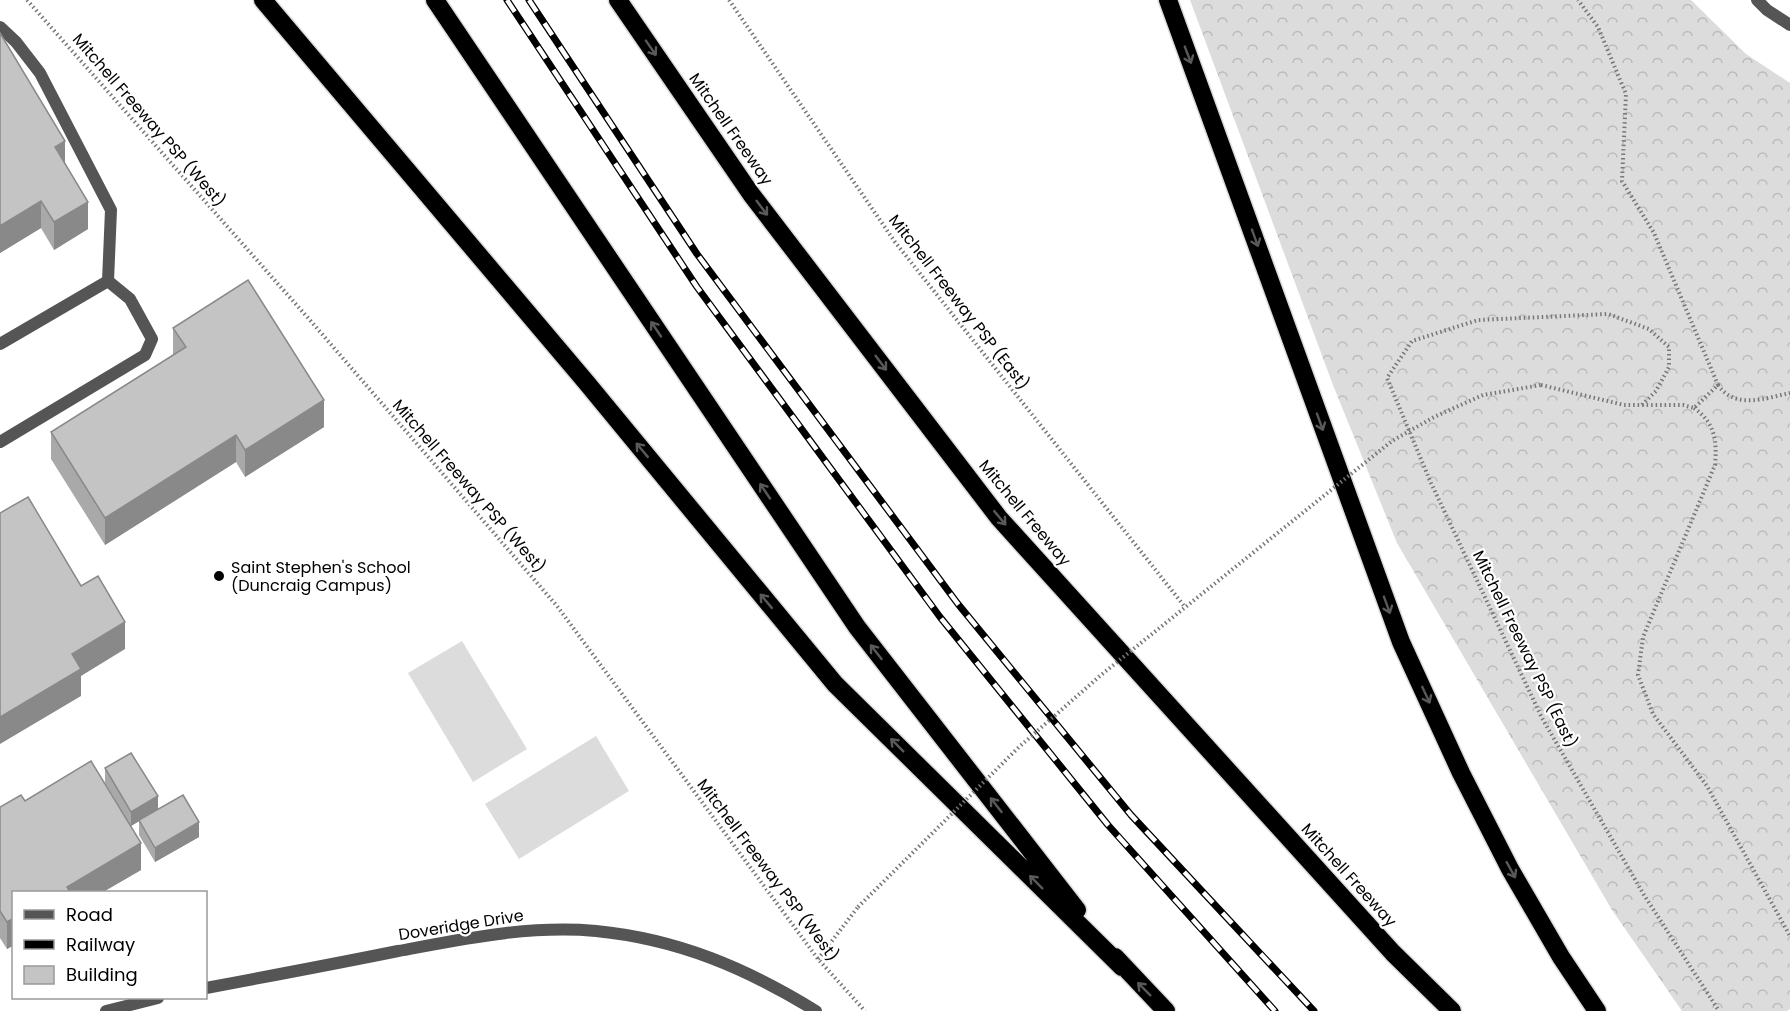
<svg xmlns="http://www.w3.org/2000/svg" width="1790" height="1011" viewBox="0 0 1790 1011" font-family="Poppins,sans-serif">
<defs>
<pattern id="forest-crowns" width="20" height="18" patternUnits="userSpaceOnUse" patternTransform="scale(1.5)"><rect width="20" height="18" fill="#dcdcdc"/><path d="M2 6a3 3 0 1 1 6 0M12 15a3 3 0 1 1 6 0" fill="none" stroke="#bbb"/></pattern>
</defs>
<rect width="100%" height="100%" fill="#fff"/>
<path fill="url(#forest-crowns)" d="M 1190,0 L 1691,0 L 1746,54 L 1790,83 L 1790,1009 L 1787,1011 L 1682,1011 L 1612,910 L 1397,543 L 1333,385 Z"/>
<path fill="#dcdcdc" d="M 462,641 L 527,749 L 473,782 L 408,673 Z
M 596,736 L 629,791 L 519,859 L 485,804 Z"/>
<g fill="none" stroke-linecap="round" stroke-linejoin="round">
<defs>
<path id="motorway" d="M 263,0 L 586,382 L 835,684 L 1122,967
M 435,0 L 857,627 L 1077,910
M 618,0 L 751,194 L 999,518 L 1393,953 L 1452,1011
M 1168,0 L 1401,642 L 1461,773 L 1510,869 L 1561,957 L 1597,1011
M 1115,957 L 1166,1011"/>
</defs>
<use href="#motorway" stroke="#dbdbdb" stroke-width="21"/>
<path stroke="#777" stroke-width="4" stroke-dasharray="1.5 3" stroke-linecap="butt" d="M 27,0 L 309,319 L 557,606 L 818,959 L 865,1011
M 729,0 L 895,242 L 1185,607
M 1541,385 L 1624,405 L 1683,405 L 1694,408 L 1718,385 L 1654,233 L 1622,181 L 1626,94 L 1598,27 L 1578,0
M 1718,385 C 1735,410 1766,398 1790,393
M 1642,405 L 1656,391 L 1669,367 L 1669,347 L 1649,329 L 1608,314 L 1478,320 L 1412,341 L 1387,378 L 1431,483 L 1542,718 L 1644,895 L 1719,1011
M 1694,408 C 1715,423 1717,440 1715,465 L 1643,637 L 1638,675 L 1653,714 L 1707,786 L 1790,936
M 818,959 L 858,907"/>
<path stroke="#555" stroke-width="12" d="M 0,27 L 16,42 L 40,73 L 111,210 L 108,281
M 0,344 L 108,281
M 0,442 L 145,355 L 152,339 L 130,299 L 108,281"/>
<path stroke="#555" stroke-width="12" d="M 1757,0 L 1767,10 L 1790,25
M 206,988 C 270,976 334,964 398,951 C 463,939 528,925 596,931 C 678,939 746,968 816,1011
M 106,1011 L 158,998"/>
<use href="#motorway" stroke="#000" stroke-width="18"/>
<defs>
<path id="rail" d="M 507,0 L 697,287 L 940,617 L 1108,825 L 1275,1011
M 529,0 L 697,254 L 958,604 L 1131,815 L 1314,1011"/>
</defs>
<use href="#rail" stroke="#000" stroke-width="7"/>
<use href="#rail" stroke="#fff" stroke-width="4.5" stroke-dasharray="14" stroke-linecap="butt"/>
<path stroke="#777" stroke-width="4" stroke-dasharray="1.5 3" stroke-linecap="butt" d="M 858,907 L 1019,747 L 1101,675 L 1392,441 L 1434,417 L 1483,395 L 1541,385"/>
</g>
<path fill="#a9a9a9" d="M 0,33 L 65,164 L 88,229 L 54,250 L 41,228 L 0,253 Z
M 173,328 L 324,427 L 245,477 L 236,462 L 105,545 L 51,459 L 51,432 L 173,355 Z
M 105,768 L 158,810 L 199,837 L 155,862 L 139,835 L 139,821 L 131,826 L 105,783 Z
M 25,801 L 141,870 L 103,892 L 14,892 L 14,945 L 7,949 L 0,938 L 0,807 Z"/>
<path fill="#898989" d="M 65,141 L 65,168 L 55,147 Z
M 41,201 L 41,228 L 0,253 L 0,226 Z
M 88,202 L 88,229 L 54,250 L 54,222 Z
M 324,400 L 324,427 L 245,477 L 245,450 Z
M 236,435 L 236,462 L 105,545 L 105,518 Z
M 125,622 L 125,649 L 81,676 L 81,696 L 0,744 L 0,717 L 72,654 Z
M 158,796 L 158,810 L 131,826 L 131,812 Z
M 199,822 L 199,837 L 155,862 L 155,848 Z
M 141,843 L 141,870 L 103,892 L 67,892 L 67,887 Z
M 14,918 L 14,945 L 7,949 L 7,922 Z"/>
<path fill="#c4c4c4" stroke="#898989" stroke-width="1.5" d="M 0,33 L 65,141 L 55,147 L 88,202 L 54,222 L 41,201 L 0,226 Z
M 248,280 L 324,400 L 245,450 L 236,435 L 105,518 L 51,432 L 186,347 L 173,328 Z
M 28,497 L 81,586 L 98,576 L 125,622 L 72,654 L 81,669 L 0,717 L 0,513 Z
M 131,753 L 158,796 L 131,812 L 105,768 Z
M 91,761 L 141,843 L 67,887 L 70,892 L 14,892 L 14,918 L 7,922 L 0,911 L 0,807 L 21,795 L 25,801 Z
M 183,795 L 199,822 L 155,848 L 139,820 Z"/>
<defs><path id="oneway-shaft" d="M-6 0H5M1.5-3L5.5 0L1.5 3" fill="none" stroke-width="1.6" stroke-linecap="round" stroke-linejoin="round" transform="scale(1.5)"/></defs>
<g stroke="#595959">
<use href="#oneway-shaft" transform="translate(651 48) rotate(55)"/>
<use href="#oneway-shaft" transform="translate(1188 55) rotate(69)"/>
<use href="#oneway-shaft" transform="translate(762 208) rotate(53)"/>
<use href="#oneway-shaft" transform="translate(1255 238) rotate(70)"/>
<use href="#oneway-shaft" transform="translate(656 329) rotate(-124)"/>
<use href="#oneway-shaft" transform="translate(881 363) rotate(53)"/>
<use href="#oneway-shaft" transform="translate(1320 422) rotate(70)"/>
<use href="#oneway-shaft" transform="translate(642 450) rotate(-130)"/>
<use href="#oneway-shaft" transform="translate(765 491) rotate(-124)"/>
<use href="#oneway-shaft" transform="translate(1000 518) rotate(50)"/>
<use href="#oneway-shaft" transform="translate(766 601) rotate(-130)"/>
<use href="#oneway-shaft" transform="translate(1387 605) rotate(70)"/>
<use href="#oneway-shaft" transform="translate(876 652) rotate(-128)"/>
<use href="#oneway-shaft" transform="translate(1426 695) rotate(65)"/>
<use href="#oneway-shaft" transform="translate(897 745) rotate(-135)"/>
<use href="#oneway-shaft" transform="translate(996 805) rotate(-128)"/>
<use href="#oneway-shaft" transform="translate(1511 870) rotate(61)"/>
<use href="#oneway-shaft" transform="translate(1036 882) rotate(-135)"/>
<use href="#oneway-shaft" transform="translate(1144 989) rotate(-135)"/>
</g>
<circle fill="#000" stroke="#fff" stroke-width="2" cx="219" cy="576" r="6"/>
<g text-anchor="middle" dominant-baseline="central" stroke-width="4.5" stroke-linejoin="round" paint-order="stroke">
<g font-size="16" fill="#000" stroke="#fff">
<text transform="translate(149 120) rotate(49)">Mitchell Freeway PSP (West)</text>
<text transform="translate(731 129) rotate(55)">Mitchell Freeway</text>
<text transform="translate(959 302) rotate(52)">Mitchell Freeway PSP (East)</text>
<text transform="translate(469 486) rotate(49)">Mitchell Freeway PSP (West)</text>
<text transform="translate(1025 513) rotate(50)">Mitchell Freeway</text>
<text transform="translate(1525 649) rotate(64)">Mitchell Freeway PSP (East)</text>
<text transform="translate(768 870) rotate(53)">Mitchell Freeway PSP (West)</text>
<text transform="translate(1349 875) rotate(48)">Mitchell Freeway</text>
<text transform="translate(461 925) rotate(-9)">Doveridge Drive</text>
</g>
<g font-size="16" fill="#000" stroke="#fff" text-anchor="start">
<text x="231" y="567">Saint Stephen's School<tspan x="231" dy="18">(Duncraig Campus)</tspan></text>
</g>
</g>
<rect x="12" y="891" width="195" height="108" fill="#ffffff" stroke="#999999" stroke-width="1.5"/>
<rect x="24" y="910" width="30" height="9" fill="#555555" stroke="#999999" stroke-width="1.5"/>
<text x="66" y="921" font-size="18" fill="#000000">Road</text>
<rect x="24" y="940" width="30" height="9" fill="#000000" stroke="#999999" stroke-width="1.5"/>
<text x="66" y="951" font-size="18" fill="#000000">Railway</text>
<rect x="24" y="966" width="30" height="18" fill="#c4c4c4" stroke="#999999" stroke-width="1.5"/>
<text x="66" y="981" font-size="18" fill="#000000">Building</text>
</svg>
